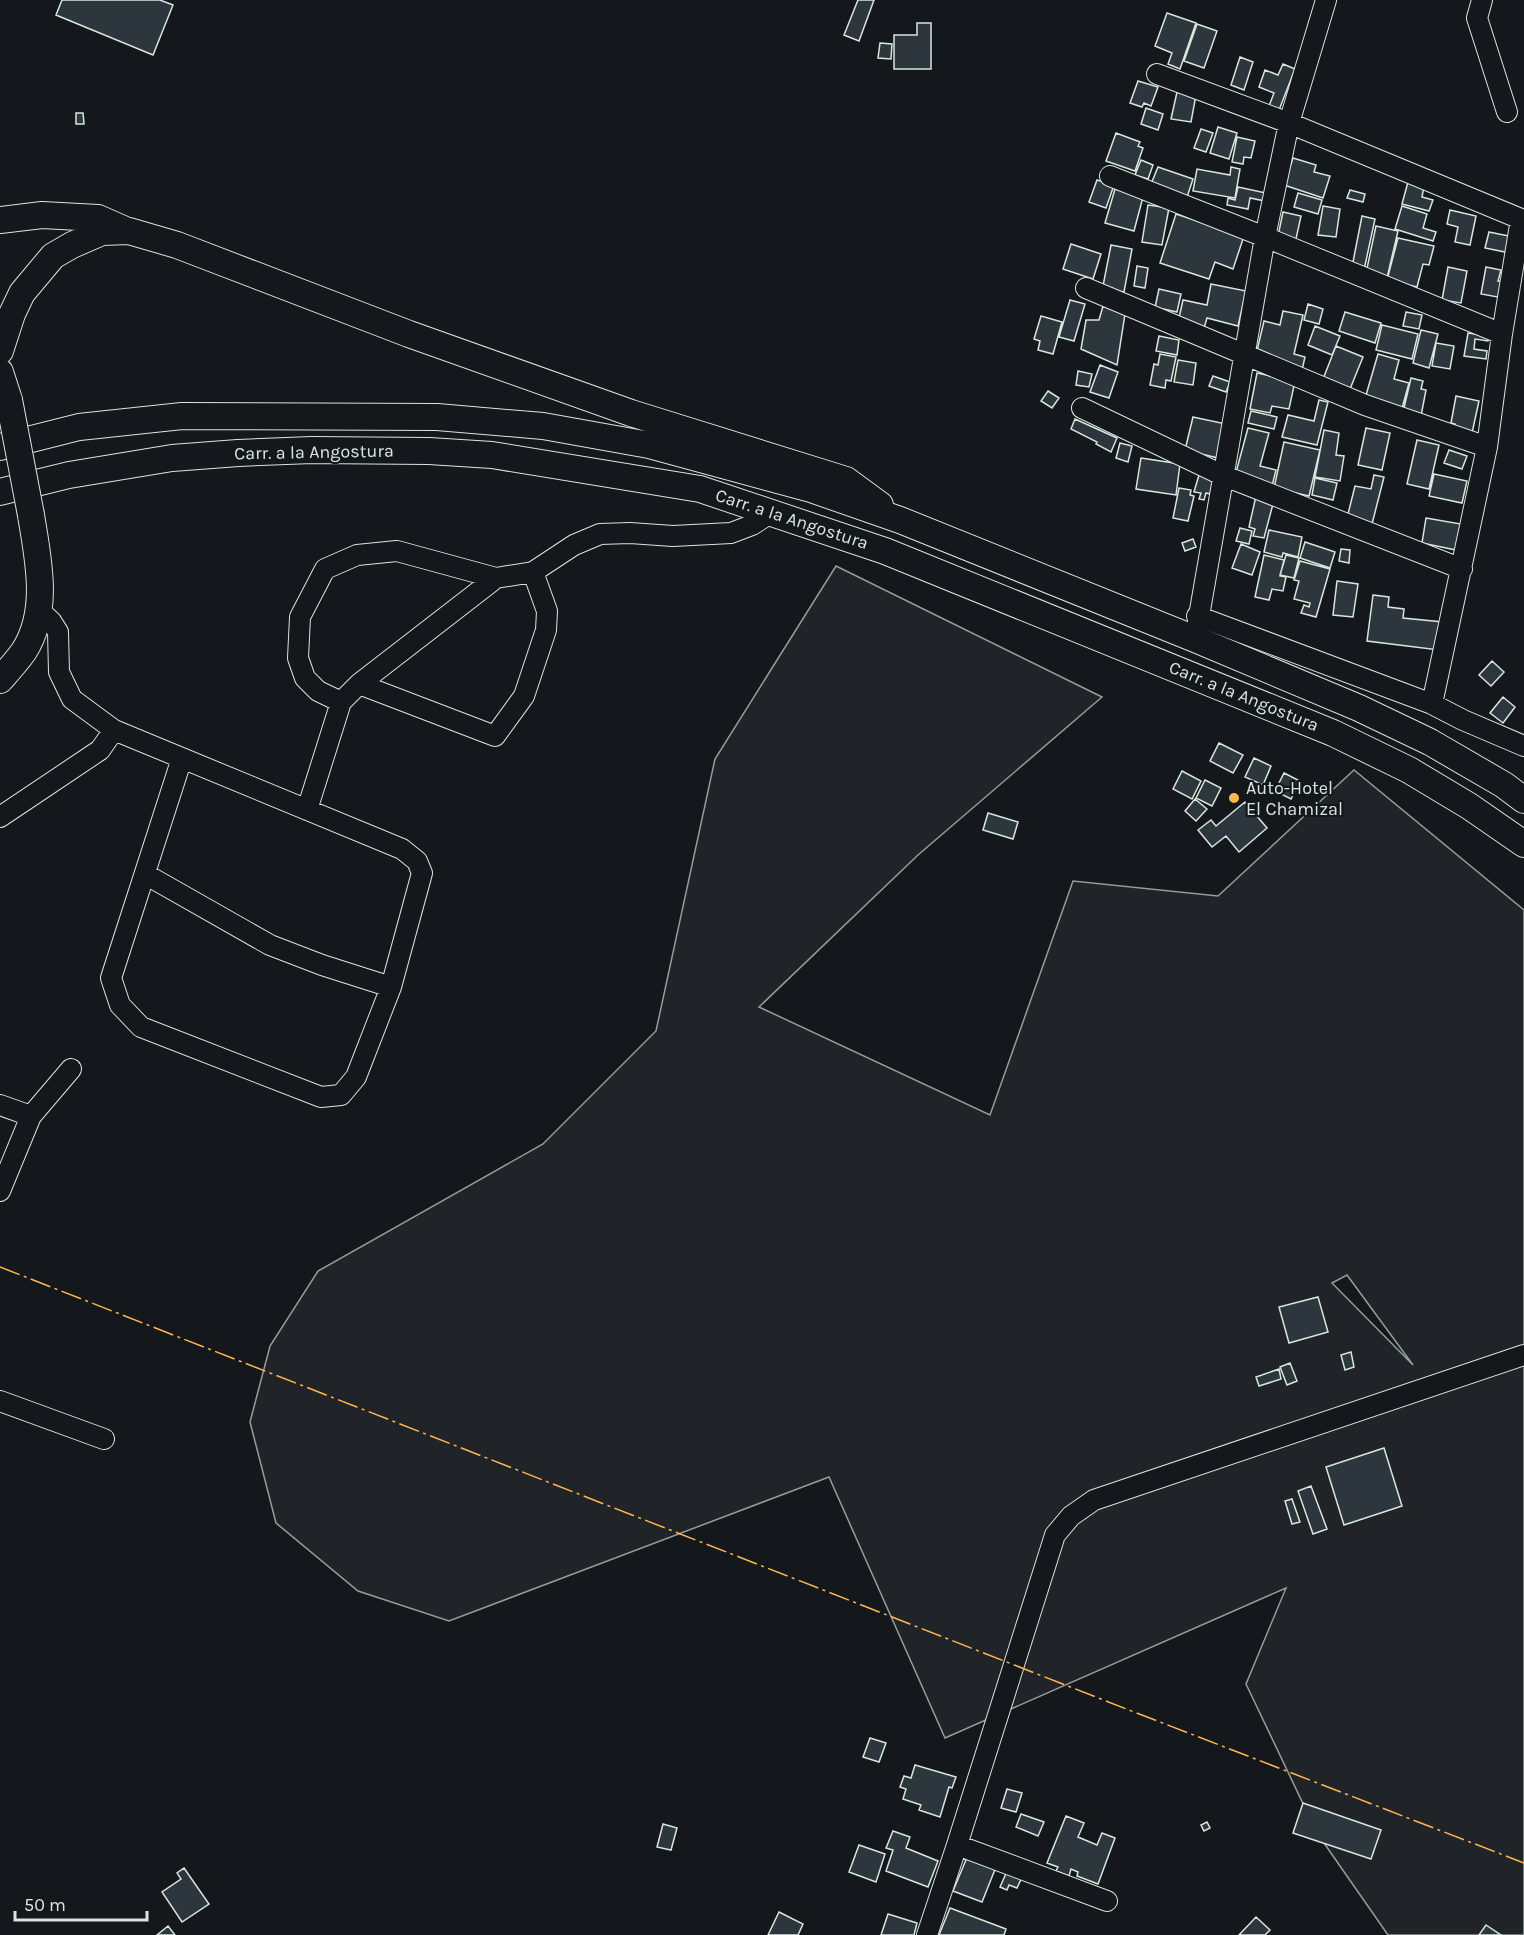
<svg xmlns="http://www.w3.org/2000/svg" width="1524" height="1935" viewBox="0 0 1524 1935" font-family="Karla,sans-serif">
<rect width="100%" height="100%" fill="#14181c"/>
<path fill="#202428" stroke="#939e99" stroke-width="1.5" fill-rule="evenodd" d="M 836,566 L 1102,697 L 918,855 L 759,1007 L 990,1115 L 1073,881 L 1218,896 L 1354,770 L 1524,910 L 1524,1935 L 1388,1935 L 1317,1833 L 1246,1684 L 1286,1588 L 945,1738 L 829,1477 L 449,1621 L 358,1591 L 276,1523 L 250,1422 L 270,1346 L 318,1271 L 543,1144 L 656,1031 L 715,759 ZM 1347,1275 L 1413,1365 L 1332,1283 Z"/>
<path fill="#2c363c" stroke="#d8e6dc" stroke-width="1.5" d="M 62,0 L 160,0 L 173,5 L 153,55 L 56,15 Z
M 858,0 L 874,0 L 859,41 L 844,35 Z
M 1167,13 L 1196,23 L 1180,69 L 1168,64 L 1172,53 L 1155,46 Z
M 917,23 L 931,23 L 931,69 L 894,69 L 894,35 L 917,35 Z
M 1197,24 L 1217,31 L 1204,68 L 1184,61 Z
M 880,43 L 892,44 L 891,59 L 878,58 Z
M 1240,57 L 1253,62 L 1244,90 L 1231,85 Z
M 1283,64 L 1295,69 L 1279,110 L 1269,106 L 1274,93 L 1259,87 L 1265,70 L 1278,75 Z
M 1138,81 L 1158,87 L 1151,106 L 1144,103 L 1142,107 L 1130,103 Z
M 1177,92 L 1196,95 L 1191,122 L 1171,119 Z
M 1146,108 L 1163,114 L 1158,130 L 1141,124 Z
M 76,113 L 83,113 L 84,124 L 76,124 Z
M 1218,127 L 1237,133 L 1229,159 L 1210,153 Z
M 1201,129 L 1213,133 L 1206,152 L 1194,148 Z
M 1116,133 L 1140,142 L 1138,146 L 1143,148 L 1135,171 L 1106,161 Z
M 1237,137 L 1255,141 L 1251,158 L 1244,157 L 1243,164 L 1232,162 Z
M 1293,158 L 1316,165 L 1314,172 L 1330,176 L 1323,198 L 1284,185 Z
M 1141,160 L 1153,165 L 1148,179 L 1135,175 Z
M 1158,167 L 1193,179 L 1187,197 L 1151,184 Z
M 1231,167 L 1240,169 L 1235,198 L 1193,191 L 1197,169 L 1230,175 Z
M 1097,180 L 1114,185 L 1106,208 L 1089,202 Z
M 1408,182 L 1424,186 L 1422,197 L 1433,200 L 1429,211 L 1402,204 Z
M 1238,187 L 1266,193 L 1265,201 L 1250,198 L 1248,209 L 1227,205 L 1228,198 L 1235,200 Z
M 1115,189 L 1143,197 L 1134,231 L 1105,223 Z
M 1350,190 L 1365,194 L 1363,202 L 1347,198 Z
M 1298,193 L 1322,200 L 1318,214 L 1294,207 Z
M 1148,205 L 1169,208 L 1162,245 L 1142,242 Z
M 1323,206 L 1340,209 L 1336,237 L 1318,235 Z
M 1402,206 L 1427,214 L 1423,228 L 1436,232 L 1433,241 L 1395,229 Z
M 1450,210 L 1476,216 L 1470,245 L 1455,242 L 1458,227 L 1447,224 Z
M 1283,212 L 1301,216 L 1296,239 L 1278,236 Z
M 1176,214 L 1244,236 L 1233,269 L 1215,262 L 1209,279 L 1160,263 Z
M 1362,216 L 1375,219 L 1364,270 L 1352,267 Z
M 1376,226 L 1398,231 L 1387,278 L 1366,273 Z
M 1489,232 L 1514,237 L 1510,253 L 1485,248 Z
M 1398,238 L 1434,246 L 1429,265 L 1423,264 L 1417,287 L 1387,280 Z
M 1071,244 L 1101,254 L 1093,279 L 1063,269 Z
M 1111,245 L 1132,249 L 1124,292 L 1113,290 L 1113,288 L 1103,286 Z
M 1137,266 L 1148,268 L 1145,288 L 1134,286 Z
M 1448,267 L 1467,271 L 1461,303 L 1442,300 Z
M 1486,267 L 1501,270 L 1498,281 L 1507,282 L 1503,298 L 1481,294 Z
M 1211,284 L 1246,291 L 1238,326 L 1207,318 L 1204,328 L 1178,322 L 1183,300 L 1207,305 Z
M 1159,289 L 1181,294 L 1177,312 L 1163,309 L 1162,314 L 1154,312 Z
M 1070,300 L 1085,304 L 1074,341 L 1059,337 Z
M 1308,304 L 1323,309 L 1319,324 L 1304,320 Z
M 1103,306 L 1125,314 L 1117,365 L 1081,349 L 1086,320 L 1099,320 Z
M 1283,311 L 1303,315 L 1294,354 L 1305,357 L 1302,370 L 1255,359 L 1264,321 L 1280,325 Z
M 1345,312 L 1381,323 L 1375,343 L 1339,331 Z
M 1406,312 L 1422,315 L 1419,329 L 1403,326 Z
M 1041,316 L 1062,322 L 1053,354 L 1038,350 L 1040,341 L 1034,339 Z
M 1382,325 L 1418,334 L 1412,359 L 1376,350 Z
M 1315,326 L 1340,336 L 1332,355 L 1308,345 Z
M 1421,330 L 1438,334 L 1429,368 L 1413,363 Z
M 1468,333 L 1489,336 L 1488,341 L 1475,339 L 1474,349 L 1487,351 L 1486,359 L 1464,356 Z
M 1159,336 L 1179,340 L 1177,355 L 1156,351 Z
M 1436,343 L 1454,346 L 1450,369 L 1432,366 Z
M 1336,346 L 1363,357 L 1350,389 L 1323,379 Z
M 1160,354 L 1176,357 L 1171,381 L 1166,380 L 1165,388 L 1150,385 L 1154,364 L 1158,365 Z
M 1378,354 L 1399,360 L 1394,379 L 1409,383 L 1401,412 L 1364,402 Z
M 1178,360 L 1196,363 L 1193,385 L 1174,382 Z
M 1100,365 L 1118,372 L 1109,398 L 1090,392 Z
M 1078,371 L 1092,374 L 1089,387 L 1076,385 Z
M 1257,373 L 1295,381 L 1289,409 L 1272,406 L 1270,413 L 1250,409 Z
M 1213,376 L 1230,382 L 1226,392 L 1209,386 Z
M 1411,378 L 1423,381 L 1421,389 L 1426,390 L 1421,416 L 1403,412 Z
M 1048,391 L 1059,398 L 1052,408 L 1041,401 Z
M 1456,396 L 1479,401 L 1472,433 L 1454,429 L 1455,424 L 1451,423 Z
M 1319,400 L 1328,402 L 1317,445 L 1282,437 L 1288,415 L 1314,421 Z
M 1251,411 L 1277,417 L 1274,429 L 1248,423 Z
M 1193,417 L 1226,424 L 1218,458 L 1185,450 Z
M 1075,419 L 1117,438 L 1111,452 L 1096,444 L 1097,442 L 1071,429 Z
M 1248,428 L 1269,433 L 1260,466 L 1276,470 L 1272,486 L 1235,476 Z
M 1366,428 L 1390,433 L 1382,470 L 1358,465 Z
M 1324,430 L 1339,433 L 1336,455 L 1344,456 L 1340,481 L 1315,477 Z
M 1417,440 L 1439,445 L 1429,489 L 1407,484 Z
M 1284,442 L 1320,450 L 1309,496 L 1274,488 Z
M 1120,443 L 1132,446 L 1128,462 L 1116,458 Z
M 1449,450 L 1467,456 L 1462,469 L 1444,463 Z
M 1141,458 L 1180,464 L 1176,495 L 1136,489 Z
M 1434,474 L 1467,481 L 1462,503 L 1429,496 Z
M 1199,475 L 1214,479 L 1210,494 L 1206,493 L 1204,500 L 1199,499 L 1201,493 L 1194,492 Z
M 1374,475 L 1384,477 L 1372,524 L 1347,518 L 1355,486 L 1371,489 Z
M 1315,478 L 1337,483 L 1333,500 L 1312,495 Z
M 1179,488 L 1191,490 L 1190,495 L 1194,496 L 1188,521 L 1173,518 Z
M 1256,496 L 1274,500 L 1264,538 L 1253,536 L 1255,529 L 1249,527 Z
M 1426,518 L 1461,524 L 1456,550 L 1422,543 Z
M 1240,528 L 1252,531 L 1249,544 L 1236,541 Z
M 1269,530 L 1302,537 L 1298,557 L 1283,553 L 1282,557 L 1264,552 Z
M 1193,539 L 1196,547 L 1185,551 L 1182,543 Z
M 1305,542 L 1335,552 L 1330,568 L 1300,558 Z
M 1241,544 L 1260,552 L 1252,575 L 1232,568 Z
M 1341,549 L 1350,550 L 1349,563 L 1339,561 Z
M 1264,555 L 1284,560 L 1280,576 L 1286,577 L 1283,591 L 1272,589 L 1269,600 L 1255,597 Z
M 1286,555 L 1299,558 L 1294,578 L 1280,575 Z
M 1300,561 L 1330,569 L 1316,617 L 1301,613 L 1304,605 L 1309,607 L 1310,603 L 1294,599 L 1299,581 L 1294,580 Z
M 1337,581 L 1358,584 L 1353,617 L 1333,615 Z
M 1373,595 L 1389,597 L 1388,607 L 1404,609 L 1403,618 L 1443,622 L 1439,650 L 1367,641 Z
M 1492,661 L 1504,672 L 1491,686 L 1479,675 Z
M 1503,697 L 1515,707 L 1503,723 L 1490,713 Z
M 1219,743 L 1243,755 L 1233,773 L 1210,761 Z
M 1254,758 L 1271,766 L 1263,785 L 1245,777 Z
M 1182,771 L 1201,781 L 1192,799 L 1173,789 Z
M 1284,773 L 1300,781 L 1291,799 L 1275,791 Z
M 1205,780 L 1221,788 L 1212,806 L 1196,798 Z
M 1195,799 L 1207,809 L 1196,821 L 1185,811 Z
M 1245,802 L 1267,828 L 1239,852 L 1226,836 L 1212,847 L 1198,830 L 1211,820 L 1216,826 Z
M 988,813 L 1018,822 L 1013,839 L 983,830 Z
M 1318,1297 L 1328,1332 L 1289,1343 L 1279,1307 Z
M 1351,1352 L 1354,1367 L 1345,1370 L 1341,1355 Z
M 1290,1363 L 1297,1381 L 1287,1385 L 1280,1367 Z
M 1279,1369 L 1281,1379 L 1259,1386 L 1256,1377 Z
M 1384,1448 L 1402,1506 L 1344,1525 L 1326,1467 Z
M 1311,1486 L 1327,1529 L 1313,1534 L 1298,1491 Z
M 1292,1499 L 1300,1522 L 1292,1524 L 1285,1501 Z
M 870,1738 L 886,1743 L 879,1762 L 863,1757 Z
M 915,1765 L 956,1777 L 952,1788 L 949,1787 L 940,1817 L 919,1810 L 921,1805 L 903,1799 L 906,1789 L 900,1787 L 904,1776 L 911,1778 Z
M 1007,1789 L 1022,1793 L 1016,1812 L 1001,1808 Z
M 1303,1803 L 1381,1830 L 1371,1859 L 1293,1833 Z
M 1021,1814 L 1044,1822 L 1038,1836 L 1016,1827 Z
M 1066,1816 L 1084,1823 L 1078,1837 L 1097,1845 L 1102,1833 L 1115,1838 L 1098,1884 L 1077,1876 L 1078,1872 L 1071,1869 L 1069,1876 L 1056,1871 L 1058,1867 L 1047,1863 Z
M 1207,1822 L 1210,1828 L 1204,1831 L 1201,1825 Z
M 663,1824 L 677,1828 L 671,1850 L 657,1847 Z
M 893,1831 L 910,1837 L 906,1848 L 938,1861 L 928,1887 L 886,1871 L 893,1850 L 886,1848 Z
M 859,1845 L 885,1854 L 876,1882 L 849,1872 Z
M 968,1855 L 996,1867 L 982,1902 L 953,1891 Z
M 184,1868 L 209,1904 L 182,1922 L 162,1892 L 181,1879 L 177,1873 Z
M 1008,1869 L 1023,1875 L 1017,1888 L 1009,1885 L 1007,1890 L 1000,1887 Z
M 950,1908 L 1006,1929 L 1004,1935 L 939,1935 Z
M 779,1912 L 803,1924 L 798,1935 L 768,1935 Z
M 888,1914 L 917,1923 L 914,1935 L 881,1935 Z
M 1256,1917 L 1270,1930 L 1265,1935 L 1239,1935 Z
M 1486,1925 L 1501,1935 L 1479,1935 Z
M 168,1926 L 175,1935 L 157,1935 Z"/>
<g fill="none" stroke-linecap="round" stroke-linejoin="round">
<defs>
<path id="minor" d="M 1482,0 L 1477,18 L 1507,112
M 1157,74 L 1289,123 L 1521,219 L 1502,334 L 1487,447 L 1432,704
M 1110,176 L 1265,237 L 1502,334
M 1086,288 L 1365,405 L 1487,447
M 1082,408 L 1222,475 L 1462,569
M 39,610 L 51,621 L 58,632 L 59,672 L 72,699 L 114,730 L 402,849 L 417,861 L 422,873 L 391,987 L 356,1077 L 341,1095 L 321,1097 L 141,1027 L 120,1005 L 111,978 L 182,758
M 1197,616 L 1432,704 L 1463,720 L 1524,746
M 1195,639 L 1265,237 L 1289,123 L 1326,0
M 359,684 L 495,736 L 524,696 L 546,630 L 547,611 L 533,572
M 341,702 L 318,691 L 305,678 L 298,658 L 300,617 L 325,569 L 357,555 L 397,551 L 496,578
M 307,810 L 341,702 L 359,684 L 496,578 L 533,572 L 574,545 L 600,534 L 630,533 L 673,536 L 731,533 L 752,525 L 772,512
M 0,817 L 100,750 L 114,730
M 145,874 L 270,945 L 322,965 L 391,987
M 0,1105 L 31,1116
M 0,1191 L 31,1116 L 71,1069
M 0,1401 L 104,1439
M 957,1845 L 1107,1901
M 927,1935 L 957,1845 L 1055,1535 L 1071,1516 L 1094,1500 L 1524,1355"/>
<path id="major" d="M 0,220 L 42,215 L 98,218 L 123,229
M 0,351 L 12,314 L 22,293 L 53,256 L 72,245 L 102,232 L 129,231 L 177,245 L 409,334 L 631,413 L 846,480 L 880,505
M 0,372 L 9,400
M 0,447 L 79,427 L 182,416 L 437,417 L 543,426 L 649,445 L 811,489 L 900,520 L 1195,639 L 1359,708 L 1430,742 L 1504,785 L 1524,800
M 0,492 L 69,475 L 172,458 L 238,453 L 312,450 L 429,451 L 492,455 L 700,489 L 885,551 L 1333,733 L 1409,770 L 1469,806 L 1524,844
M 0,680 C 8,671 17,661 24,651 C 50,610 38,559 31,515"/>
</defs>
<use href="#minor" stroke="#d8e6dc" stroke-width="22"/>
<use href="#major" stroke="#d8e6dc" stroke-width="28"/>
<use href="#minor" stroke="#14181c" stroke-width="20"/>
<use href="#major" stroke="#14181c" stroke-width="26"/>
<defs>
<path id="major-bridge" d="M 9,400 L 31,515"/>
</defs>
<use href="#major-bridge" stroke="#d8e6dc" stroke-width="28" stroke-linecap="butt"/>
<use href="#major-bridge" stroke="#14181c" stroke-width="26"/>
<path stroke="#ffb74d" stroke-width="1.5" stroke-dasharray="21 4.5 3 4.5" stroke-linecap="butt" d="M 0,1267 L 1129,1710 L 1524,1863"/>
</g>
<circle fill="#ffb74d" stroke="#14181c" stroke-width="2" cx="1234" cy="798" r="6"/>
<g text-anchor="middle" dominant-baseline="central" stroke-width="4.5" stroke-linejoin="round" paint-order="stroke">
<g font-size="18" fill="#d8e6dc" stroke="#14181c">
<text transform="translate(314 452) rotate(-1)">Carr. a la Angostura</text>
<text transform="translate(792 519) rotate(18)">Carr. a la Angostura</text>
<text transform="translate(1244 696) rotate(22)">Carr. a la Angostura</text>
</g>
<g font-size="18" fill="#d8e6dc" stroke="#14181c" text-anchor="start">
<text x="1246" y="788">Auto-Hotel<tspan x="1246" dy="21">El Chamizal</tspan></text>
</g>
</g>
<path d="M15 1911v9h132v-9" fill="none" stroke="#d8e6dc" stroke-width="3"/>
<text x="24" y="1911" font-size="18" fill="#d8e6dc" stroke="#14181c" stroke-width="4.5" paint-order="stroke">50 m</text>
</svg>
